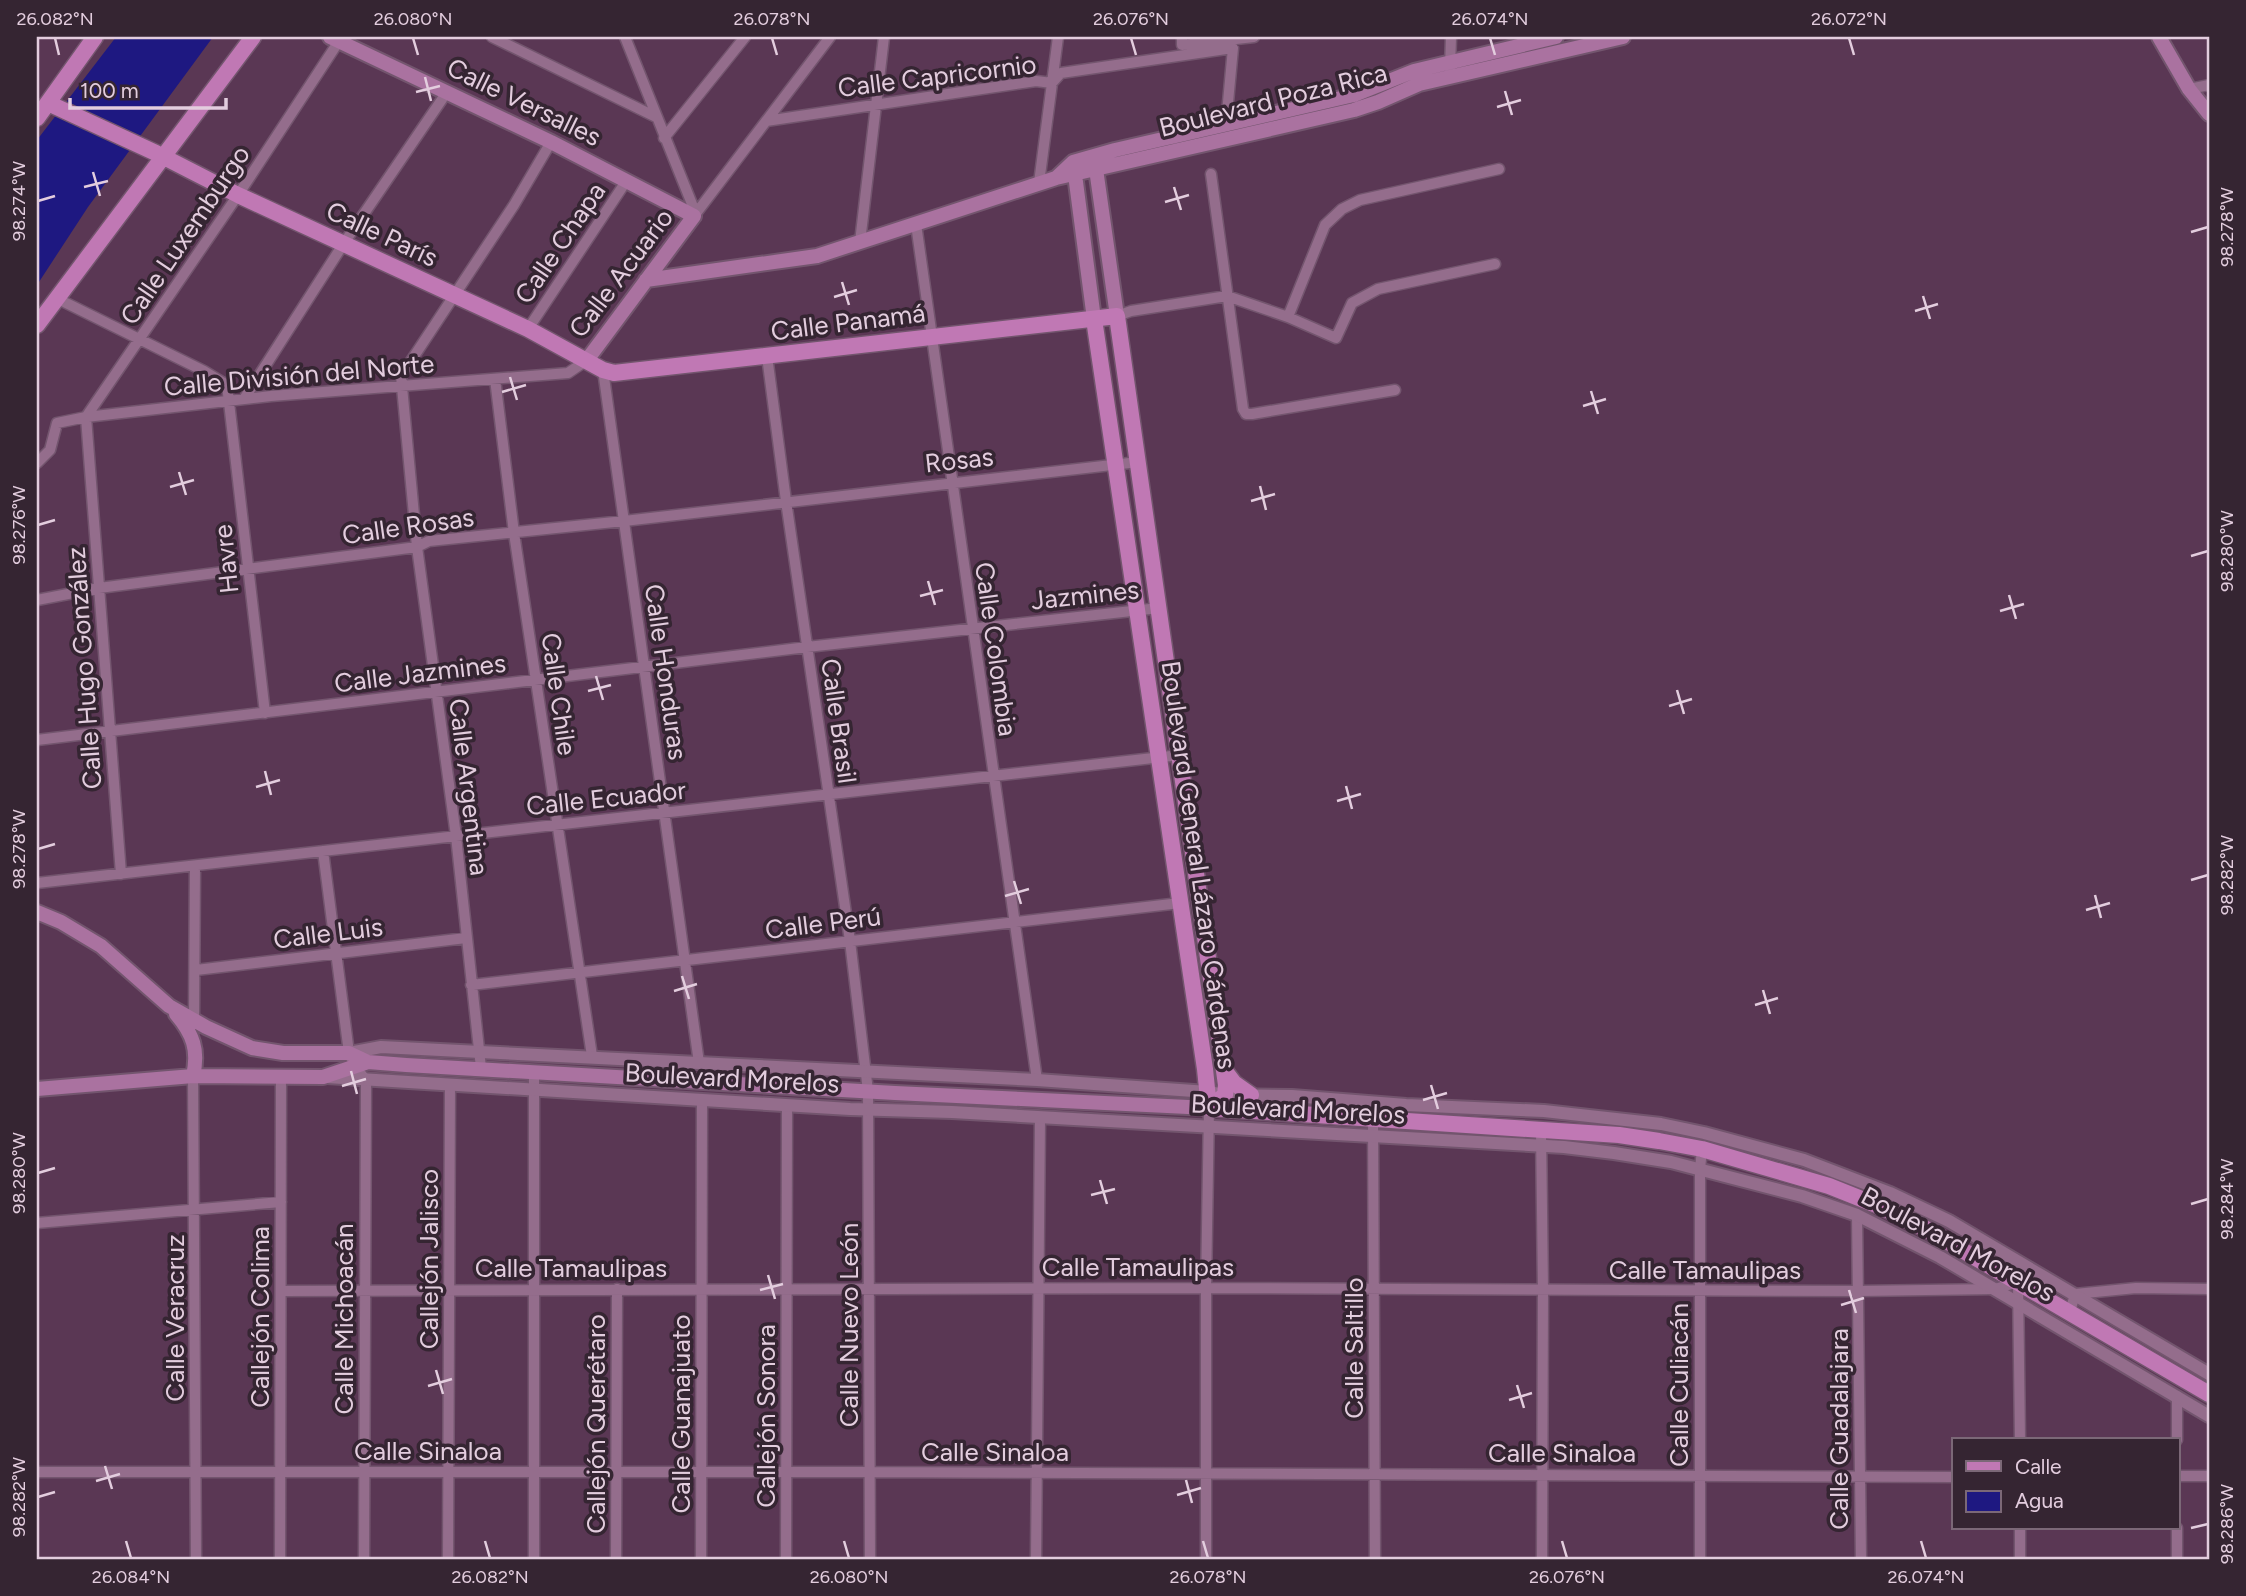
<svg xmlns="http://www.w3.org/2000/svg" width="2246" height="1596" viewBox="0 0 2246 1596" font-family="Figtree,sans-serif">
<rect width="100%" height="100%" fill="#5a3754"/>
<path fill="#1e1881" d="M 116,37 L 213,37 L 88,207 L 37,285 L 37,140 Z"/>
<g fill="none" stroke-linecap="round" stroke-linejoin="round">
<defs>
<path id="minor" d="M 492,37 L 656,117
M 625,37 L 696,214
M 1182,37 L 1182,45 L 1254,37
M 1450,69 L 1451,37
M 2189,89 L 2209,85
M 766,121 L 1036,81 L 1052,83 L 1061,73 L 1233,48 L 1226,124
M 664,138 L 745,37
M 1211,174 L 1243,409 L 1246,414 L 1252,414 L 1395,390
M 1039,183 L 1058,37
M 694,216 L 830,37
M 916,224 L 1037,1080
M 860,242 L 884,37
M 56,298 L 204,371 L 227,385 L 265,713
M 1117,316 L 1131,311 L 1227,296 L 1288,317 L 1336,338 L 1352,303 L 1378,289 L 1495,264
M 1288,317 L 1325,225 L 1342,209 L 1360,200 L 1499,169
M 528,329 L 627,180
M 767,356 L 786,501 L 850,941 L 868,1091 L 870,1559
M 603,370 L 699,1063
M 495,379 L 514,533 L 592,1056
M 244,399 L 344,243 L 447,92
M 86,417 L 121,874
M 86,417 L 238,195 L 339,41
M 37,463 L 50,450 L 57,423 L 86,417 L 271,396 L 568,373 L 587,360
M 37,600 L 99,588 L 417,547 L 429,541 L 624,521 L 1138,462
M 37,740 L 807,647 L 1159,608
M 323,851 L 349,1053 L 351,1058
M 37,883 L 1180,755
M 196,970 L 466,938
M 471,985 L 1180,903
M 194,1019 L 195,866
M 481,1068 L 456,836 L 417,547 L 401,376 L 514,205 L 551,142
M 534,1071 L 534,1559
M 361,1074 L 366,1080 L 364,1559
M 193,1076 L 196,1559
M 1373,1118 L 1375,1559
M 1541,1130 L 1543,1290 L 1542,1559
M 1857,1215 L 1861,1559
M 37,1223 L 281,1202
M 282,1291 L 1206,1288 L 1859,1291 L 1995,1289 L 2018,1282 L 2020,1440
M 2070,1312 L 2075,1294 L 2136,1288 L 2209,1289
M 2177,1440 L 2177,1396
M 37,1472 L 870,1472 L 1954,1477
M 2178,1476 L 2209,1476
M 2177,1528 L 2177,1559
M 280,1559 L 281,1075
M 448,1559 L 450,1085
M 616,1559 L 617,1289
M 701,1559 L 702,1100
M 786,1559 L 787,1105
M 1036,1559 L 1040,1118
M 1206,1559 L 1206,1288 L 1209,1108
M 1700,1559 L 1700,1169 L 1702,1149
M 2020,1559 L 2020,1528"/>
<path id="tertiary" d="M 349,1053 L 381,1047 L 1037,1080 L 1208,1092 L 1225,1095 L 1292,1096 L 1406,1105 L 1544,1111 L 1661,1124 L 1704,1133 L 1804,1160 L 1890,1193 L 1949,1221 L 2209,1374
M 327,1077 L 850,1109 L 952,1112 L 1564,1147 L 1614,1153 L 1671,1162 L 1802,1196 L 1857,1215 L 1940,1257 L 2209,1416"/>
<path id="secondary" d="M 330,37 L 551,142 L 694,216 L 587,360
M 2159,37 L 2189,89 L 2209,114
M 1095,162 L 1117,316
M 1074,167 L 1094,319
M 1056,178 L 1073,162 L 1115,150 L 1354,95 L 1414,71 L 1556,37
M 646,280 L 817,256 L 1056,178 L 1354,110 L 1378,102 L 1419,84 L 1623,37
M 37,912 L 61,922 L 101,946 L 169,1006 L 206,1027 L 252,1048 L 283,1053 L 349,1053 L 368,1062 L 406,1065 L 895,1093 L 1209,1108
M 176,1014 C 193,1034 199,1050 193,1076
M 37,1089 L 193,1076 L 323,1077 L 368,1062"/>
<path id="primary" d="M 48,103 L 156,153 L 238,195 L 528,329 L 603,370 L 614,373 L 1117,316 L 1226,1085 L 1225,1095 L 1209,1108
M 37,118 L 95,37
M 1094,319 L 1205,1069 L 1209,1108
M 37,325 L 253,37
M 1225,1071 L 1234,1083 L 1251,1095
M 1209,1108 L 1619,1135 L 1659,1141 L 1702,1149 L 1829,1186 L 1884,1208 L 1926,1229 L 2209,1394"/>
</defs>
<use href="#minor" stroke="#73556e" stroke-width="13"/>
<use href="#tertiary" stroke="#73556e" stroke-width="16"/>
<use href="#secondary" stroke="#73556e" stroke-width="18"/>
<use href="#primary" stroke="#73556e" stroke-width="19"/>
<use href="#minor" stroke="#946d8c" stroke-width="10"/>
<use href="#tertiary" stroke="#946d8c" stroke-width="12"/>
<use href="#secondary" stroke="#aa72a0" stroke-width="14"/>
<use href="#primary" stroke="#c078b4" stroke-width="16"/>
</g>
<path fill="none" stroke="#e3cdde" stroke-width="2.5" d="M 55,38 L 59,55M 413,38 L 418,55M 772,38 L 777,55M 1131,38 L 1136,55M 1490,38 L 1495,55M 1849,38 L 1854,55M 425,77 L 431,101M 1505,91 L 1512,115M 416,92 L 440,86M 1497,107 L 1521,100M 93,172 L 100,196M 84,187 L 108,181M 1174,187 L 1181,210M 38,201 L 55,196M 1165,202 L 1189,195M 2191,232 L 2208,227M 842,282 L 849,305M 1923,296 L 1930,319M 834,297 L 857,290M 1915,311 L 1938,304M 510,377 L 517,400M 1591,391 L 1598,414M 502,392 L 526,385M 1583,406 L 1606,399M 179,472 L 186,495M 1260,486 L 1266,510M 170,487 L 194,480M 1251,501 L 1275,494M 38,525 L 55,520M 2191,556 L 2208,551M 928,581 L 935,605M 2009,595 L 2016,619M 920,596 L 943,590M 2000,611 L 2024,604M 596,676 L 603,700M 1677,690 L 1684,714M 588,691 L 611,685M 1669,706 L 1692,699M 265,771 L 271,795M 1346,786 L 1352,809M 256,787 L 280,780M 1337,801 L 1361,794M 38,849 L 55,844M 2191,880 L 2208,875M 1014,881 L 1021,904M 2095,895 L 2101,918M 1005,896 L 1029,889M 2086,910 L 2110,903M 682,976 L 689,999M 1763,990 L 1770,1014M 674,991 L 697,984M 1755,1005 L 1778,998M 351,1071 L 357,1094M 1431,1085 L 1438,1109M 342,1086 L 366,1079M 1423,1100 L 1447,1093M 38,1173 L 55,1168M 1100,1180 L 1107,1204M 1091,1195 L 1115,1189M 2191,1204 L 2208,1199M 768,1275 L 775,1299M 760,1290 L 783,1284M 1849,1290 L 1856,1313M 1841,1305 L 1864,1298M 436,1370 L 443,1394M 1517,1385 L 1524,1408M 428,1386 L 452,1379M 1509,1400 L 1532,1393M 105,1466 L 112,1489M 1186,1480 L 1192,1503M 96,1481 L 120,1474M 1177,1495 L 1201,1488M 38,1497 L 55,1492M 2191,1528 L 2208,1524M 126,1541 L 131,1558M 485,1541 L 490,1558M 844,1541 L 849,1558M 1203,1541 L 1208,1558M 1562,1541 L 1567,1558M 1921,1541 L 1926,1558"/>
<g text-anchor="middle" dominant-baseline="central" stroke-width="7" stroke-linejoin="round" paint-order="stroke">
<g font-size="26" fill="#e3cdde" stroke="#352532">
<text transform="translate(937 76) rotate(-7)">Calle Capricornio</text>
<text transform="translate(1273 100) rotate(-14)">Boulevard Poza Rica</text>
<text transform="translate(524 102) rotate(26)">Calle Versalles</text>
<text transform="translate(382 234) rotate(25)">Calle París</text>
<text transform="translate(185 235) rotate(-56)">Calle Luxemburgo</text>
<text transform="translate(560 243) rotate(-56)">Calle Chapa</text>
<text transform="translate(621 273) rotate(-53)">Calle Acuario</text>
<text transform="translate(848 322) rotate(-7)">Calle Panamá</text>
<text transform="translate(299 375) rotate(-5)">Calle División del Norte</text>
<text transform="translate(959 460) rotate(-6)">Rosas</text>
<text transform="translate(408 526) rotate(-8)">Calle Rosas</text>
<text transform="translate(226 559) rotate(-96)">Havre</text>
<text transform="translate(1085 595) rotate(-6)">Jazmines</text>
<text transform="translate(996 649) rotate(82)">Calle Colombia</text>
<text transform="translate(84 668) rotate(-94)">Calle Hugo González</text>
<text transform="translate(666 672) rotate(82)">Calle Honduras</text>
<text transform="translate(420 673) rotate(-7)">Calle Jazmines</text>
<text transform="translate(559 694) rotate(82)">Calle Chile</text>
<text transform="translate(839 721) rotate(82)">Calle Brasil</text>
<text transform="translate(469 787) rotate(83)">Calle Argentina</text>
<text transform="translate(606 798) rotate(-6)">Calle Ecuador</text>
<text transform="translate(1199 865) rotate(82)">Boulevard General Lázaro Cárdenas</text>
<text transform="translate(823 923) rotate(-7)">Calle Perú</text>
<text transform="translate(328 933) rotate(-7)">Calle Luis</text>
<text transform="translate(732 1078) rotate(3)">Boulevard Morelos</text>
<text transform="translate(1298 1109) rotate(3)">Boulevard Morelos</text>
<text transform="translate(1958 1244) rotate(28)">Boulevard Morelos</text>
<text transform="translate(429 1259) rotate(-90)">Callejón Jalisco</text>
<text x="1138" y="1267">Calle Tamaulipas</text>
<text x="571" y="1268">Calle Tamaulipas</text>
<text x="1705" y="1270">Calle Tamaulipas</text>
<text transform="translate(260 1317) rotate(-90)">Callejón Colima</text>
<text transform="translate(175 1318) rotate(-90)">Calle Veracruz</text>
<text transform="translate(344 1319) rotate(-90)">Calle Michoacán</text>
<text transform="translate(849 1325) rotate(-90)">Calle Nuevo León</text>
<text transform="translate(1354 1348) rotate(-90)">Calle Saltillo</text>
<text transform="translate(1679 1385) rotate(-90)">Calle Culiacán</text>
<text transform="translate(681 1414) rotate(-90)">Calle Guanajuato</text>
<text transform="translate(766 1416) rotate(-90)">Callejón Sonora</text>
<text transform="translate(596 1424) rotate(-90)">Callejón Querétaro</text>
<text transform="translate(1839 1429) rotate(-90)">Calle Guadalajara</text>
<text x="428" y="1451">Calle Sinaloa</text>
<text x="995" y="1452">Calle Sinaloa</text>
<text x="1562" y="1453">Calle Sinaloa</text>
</g>
</g>
<rect width="2246" height="1596" fill="none" stroke="#352532" stroke-width="77"/>
<rect x="1952" y="1438" width="228" height="91" fill="#352532" stroke="#7b6877" stroke-width="2"/>
<rect x="1966" y="1461" width="35" height="10" fill="#c078b4" stroke="#7b6877" stroke-width="2"/>
<text x="2015" y="1474" font-size="21" fill="#e3cdde">Calle</text>
<rect x="1966" y="1491" width="35" height="21" fill="#1e1881" stroke="#7b6877" stroke-width="2"/>
<text x="2015" y="1508" font-size="21" fill="#e3cdde">Agua</text>
<path d="M70 98v10h156v-10" fill="none" stroke="#e3cdde" stroke-width="3.5"/>
<text x="80" y="98" font-size="21" fill="#e3cdde" stroke="#352532" stroke-width="5" paint-order="stroke">100 m</text>
<rect x="38" y="38" width="2170" height="1520" fill="none" stroke="#e3cdde" stroke-width="2.5"/>
<g font-size="18" text-anchor="middle" fill="#e3cdde">
<text x="55" y="25">26.082°N</text>
<text x="413" y="25">26.080°N</text>
<text x="772" y="25">26.078°N</text>
<text x="1131" y="25">26.076°N</text>
<text x="1490" y="25">26.074°N</text>
<text x="1849" y="25">26.072°N</text>
<text transform="translate(19 201) rotate(-90)" y="6">98.274°W</text>
<text transform="translate(2227 227) rotate(-90)" y="6">98.278°W</text>
<text transform="translate(19 525) rotate(-90)" y="6">98.276°W</text>
<text transform="translate(2227 551) rotate(-90)" y="6">98.280°W</text>
<text transform="translate(19 849) rotate(-90)" y="6">98.278°W</text>
<text transform="translate(2227 875) rotate(-90)" y="6">98.282°W</text>
<text transform="translate(19 1173) rotate(-90)" y="6">98.280°W</text>
<text transform="translate(2227 1199) rotate(-90)" y="6">98.284°W</text>
<text transform="translate(19 1497) rotate(-90)" y="6">98.282°W</text>
<text transform="translate(2227 1524) rotate(-90)" y="6">98.286°W</text>
<text x="131" y="1583">26.084°N</text>
<text x="490" y="1583">26.082°N</text>
<text x="849" y="1583">26.080°N</text>
<text x="1208" y="1583">26.078°N</text>
<text x="1567" y="1583">26.076°N</text>
<text x="1926" y="1583">26.074°N</text>
</g>
</svg>
